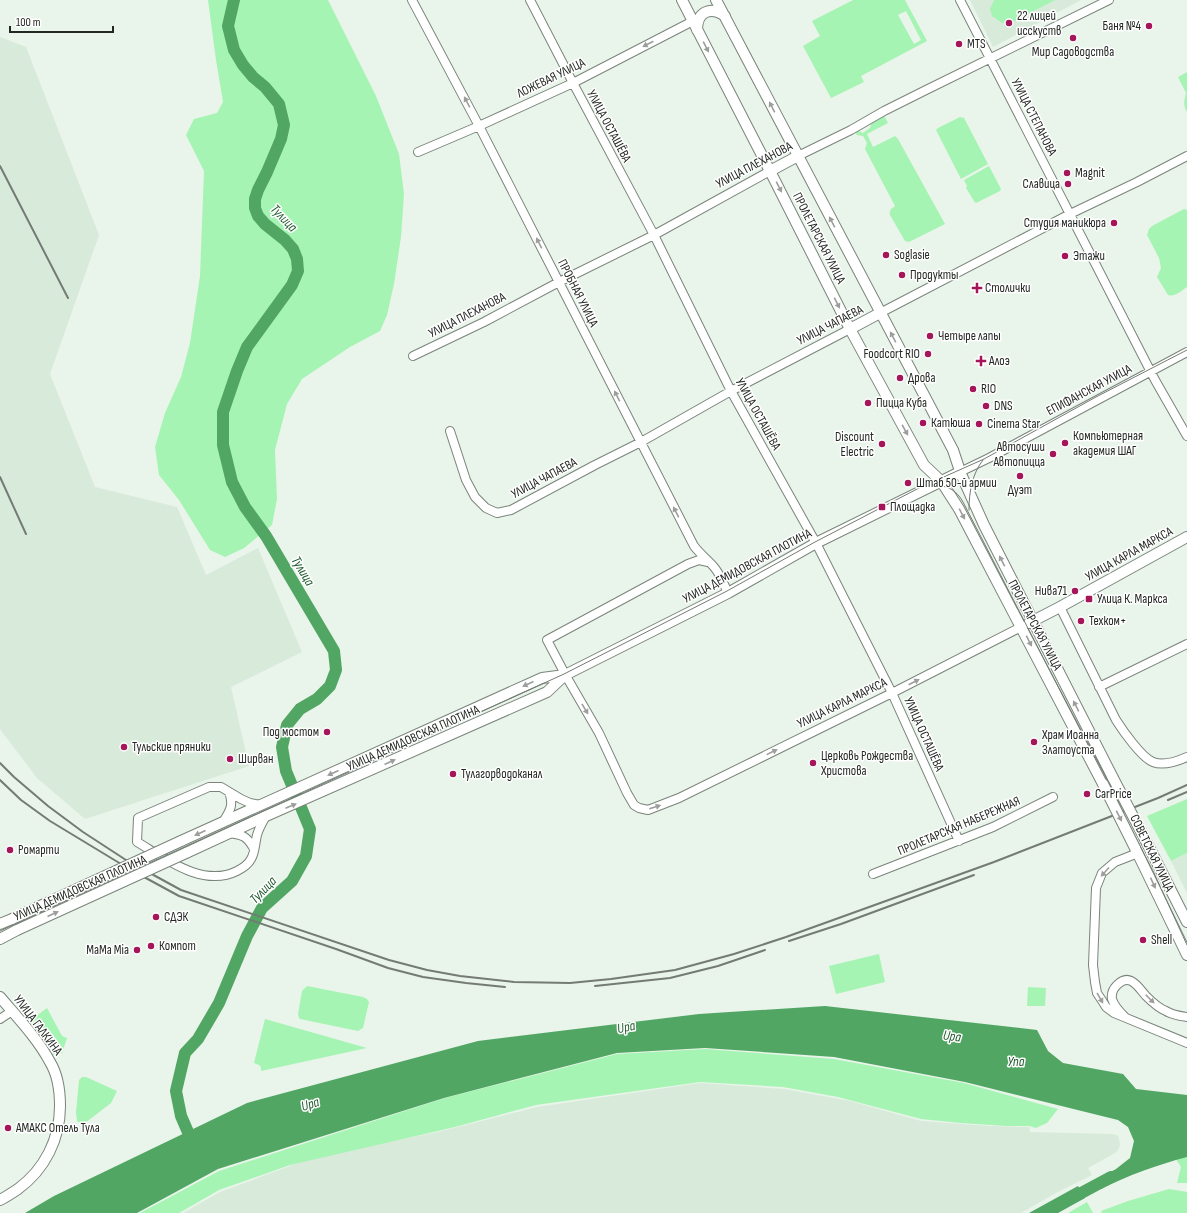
<svg xmlns="http://www.w3.org/2000/svg" width="1187" height="1213" viewBox="0 0 1187 1213" font-family="'Sofia Sans Condensed',sans-serif">
<rect width="100%" height="100%" fill="#e9f4ea"/>
<path fill="#d8eada" d="M 970,0 L 1081,0 L 993,47 Z
M 0,37 L 26,47 L 99,235 L 50,374 L 95,487 L 177,507 L 206,575 L 258,548 L 302,652 L 231,687 L 249,766 L 85,819 L 37,778 L 0,729 Z
M 1187,853 L 1187,893 L 1171,861 Z
M 700,1083 L 784,1089 L 850,1101 L 921,1121 L 990,1126 L 1029,1127 L 1030,1132 L 1112,1134 L 1117,1135 L 1119,1138 L 1120,1145 L 1118,1150 L 1115,1153 L 1088,1168 L 1092,1175 L 1054,1194 L 1021,1213 L 183,1213 L 220,1192 L 290,1166 L 301,1159 L 438,1132 L 537,1107 Z"/>
<path fill="#a6f4b3" fill-rule="evenodd" d="M 208,0 L 328,0 L 376,96 L 399,154 L 404,194 L 401,237 L 394,284 L 387,315 L 380,331 L 350,347 L 302,379 L 287,404 L 275,450 L 277,499 L 272,525 L 244,548 L 225,557 L 210,550 L 179,500 L 159,475 L 155,447 L 165,413 L 181,377 L 190,343 L 200,276 L 204,171 L 186,135 L 194,119 L 217,113 L 223,102 L 216,60 Z
M 853,0 L 905,0 L 927,41 L 861,76 L 864,82 L 831,98 L 803,46 L 820,36 L 812,21 ZM 906,11 L 921,40 L 914,44 L 898,15 Z
M 994,0 L 1055,0 L 1009,24 L 1002,23 L 992,16 L 990,9 Z
M 1187,72 L 1187,112 C 1183,106 1184,100 1186,93 L 1178,77 Z
M 884,115 L 888,123 L 867,134 L 873,147 L 895,136 L 898,139 L 945,224 L 909,242 L 905,241 L 890,215 C 889,210 891,209 895,206 L 865,149 L 867,143 L 863,136 L 857,135 L 855,131 L 857,130 L 863,133 L 870,128 L 872,121 Z
M 960,117 L 964,118 L 988,164 L 961,179 L 936,130 L 938,128 Z
M 989,166 L 1001,189 L 1000,191 L 976,203 L 974,201 L 966,188 L 967,186 L 964,180 Z
M 1184,209 L 1187,210 L 1187,287 C 1181,291 1175,297 1168,295 L 1157,277 L 1161,268 L 1159,258 L 1147,235 L 1149,229 L 1152,226 Z
M 1187,799 L 1187,853 L 1171,861 L 1147,816 Z
M 879,954 L 885,982 L 836,994 L 829,966 Z
M 307,986 L 363,997 L 367,999 L 369,1002 L 363,1028 L 358,1031 L 300,1019 L 299,1018 L 298,1014 L 302,991 Z
M 1028,987 L 1046,988 L 1045,1006 L 1027,1006 Z
M 47,1008 L 62,1036 L 67,1038 L 62,1053 L 53,1055 L 28,1022 Z
M 265,1019 L 367,1048 L 261,1071 L 261,1067 L 259,1065 L 254,1063 Z
M 705,1049 L 834,1059 L 964,1083 L 1058,1109 L 1047,1123 L 1036,1128 L 1029,1126 L 1006,1126 L 961,1123 L 921,1119 L 838,1097 L 783,1087 L 700,1082 L 536,1105 L 455,1127 L 290,1165 L 219,1190 L 179,1213 L 140,1213 L 219,1171 L 445,1098 L 617,1054 Z
M 82,1077 L 86,1077 L 117,1091 L 111,1103 L 85,1123 L 80,1123 L 77,1121 L 76,1113 L 79,1080 Z
M 1187,1156 L 1187,1183 L 1177,1183 L 1181,1167 L 1176,1159 Z
M 1169,1189 L 1187,1192 L 1187,1213 L 1102,1213 L 1101,1211 L 1128,1201 Z
M 1087,1202 L 1093,1213 L 1068,1213 Z"/>
<path fill="#52a664" d="M 825,1006 L 1037,1030 L 1048,1051 L 1063,1063 L 1123,1074 L 1136,1089 L 1187,1095 L 1187,1157 C 1157,1165 1129,1175 1101,1189 L 1096,1180 L 1116,1169 L 1130,1158 L 1134,1141 L 1128,1127 L 1118,1120 L 965,1082 L 834,1057 L 705,1048 L 617,1053 L 444,1098 L 218,1169 L 137,1213 L 25,1213 L 54,1196 L 247,1103 L 478,1041 L 699,1014 Z
M 1078,1186 L 1085,1198 L 1058,1213 L 1029,1213 Z"/>
<g fill="none" stroke-linecap="round" stroke-linejoin="round">
<path stroke="#52a664" stroke-width="12" d="M 194,1146 L 181,1116 L 176,1091 L 185,1053 L 198,1039 L 219,1003 L 247,936 L 262,908 L 292,881 L 306,856 L 310,829 L 286,771 L 282,747 L 287,725 L 300,709 L 317,699 L 330,686 L 336,670 L 334,651 L 266,536 L 245,507 L 232,482 L 223,445 L 223,412 L 237,371 L 247,347 L 292,285 L 298,271 L 297,259 L 293,249 L 285,240 L 265,224 L 258,216 L 255,208 L 255,199 L 258,190 L 267,172 L 281,139 L 284,125 L 279,104 L 265,87 L 253,77 L 243,65 L 234,50 L 228,26 L 234,0
M 1044,1213 L 1111,1177"/>
<defs>
<path id="minor" d="M 412,0 L 479,126 L 694,546 C 700,554 708,560 714,567 C 720,574 724,584 728,593
M 530,0 L 573,83 L 654,235 L 731,391 L 816,543 L 892,693 L 959,841
M 960,0 L 1155,380 L 1187,436
M 418,152 L 479,126 L 573,83 L 693,21
M 798,156 L 851,130 L 884,111 L 926,90 L 1109,0
M 880,313 L 1070,214 L 1137,182 L 1187,156
M 413,356 L 484,322 L 559,282 L 654,235 L 770,171
M 450,431 L 466,480 L 475,497 L 486,508 L 497,513 L 511,510 L 595,465 L 641,442 L 731,391 L 850,329
M 960,472 L 989,458 L 1187,352
M 708,562 L 699,560 L 688,564 L 547,640 L 566,676 L 599,733 L 627,793 L 634,805 L 639,808 L 648,810 L 679,798 L 892,693 L 1021,627
M 1060,607 L 1116,720 C 1123,731 1142,758 1153,762 C 1163,766 1178,761 1187,757
M 1099,687 L 1187,644
M 261,805 L 250,803 L 241,799 L 221,787 L 209,787 L 138,818 L 137,842 C 166,859 203,888 237,871 C 243,868 248,865 251,859 C 255,853 255,843 257,835 C 259,828 262,823 266,816
M 223,822 C 230,811 234,805 229,792
M 229,833 C 243,835 247,836 254,849
M 1138,853 L 1115,862 L 1102,873 L 1096,888 L 1093,965 L 1095,982 L 1097,993 L 1103,1002 L 1106,1007 L 1114,1013 L 1187,1043
M 873,874 L 993,827 L 1053,797
M 1125,1017 C 1120,1012 1114,1006 1112,999 C 1111,993 1113,989 1117,985 C 1130,972 1138,987 1146,996 C 1152,1002 1158,1008 1166,1011 C 1172,1015 1180,1016 1187,1017
M 0,1019 L 12,1011"/>
<path id="major" d="M 682,0 L 770,171 L 850,329 L 924,465 L 941,481 L 959,509 L 1103,784
M 716,0 L 953,450 L 961,474 L 984,525 L 1113,778
M 697,30 C 697,11 711,6 725,16
M 770,171 L 798,156
M 850,329 L 880,313
M 1029,623 L 1060,607 L 1187,537
M 181,841 L 542,678 L 565,675
M 1147,843 L 1187,922
M 1135,848 L 1187,955
M 186,853 L 266,816 L 547,692 L 565,675 L 728,593 L 816,543 L 960,472
M 0,924 L 12,919
M 0,939 L 17,930
M 0,997 C 17,1017 38,1039 50,1062 C 58,1075 60,1090 60,1106 C 60,1139 45,1169 18,1189 C 12,1193 6,1197 0,1200"/>
</defs>
<use href="#minor" stroke="#7a847b" stroke-width="10"/>
<use href="#major" stroke="#7a847b" stroke-width="12"/>
<use href="#minor" stroke="#fff" stroke-width="8"/>
<use href="#major" stroke="#fff" stroke-width="10"/>
<path stroke="#747b74" stroke-width="1" d="M 934,486 C 947,484 957,491 963,502 L 1154,873 L 1187,945
M 969,510 C 969,492 972,474 983,460
M 0,931 L 564,674 L 727,591 L 815,542 L 919,488 L 984,459 L 1096,397 L 1187,350"/>
<path stroke="#747b74" stroke-width="2" d="M 0,166 L 68,298
M 0,477 L 26,534
M 0,763 L 14,777 L 48,806 L 83,832 L 126,860 L 181,890 L 389,960 L 427,970 L 460,976 L 514,982 L 570,983 L 611,979 L 675,970 L 734,954 L 786,937 L 994,862 L 1158,798 L 1187,785
M 0,780 L 21,800 L 50,821 L 121,864
M 1168,800 L 1187,792
M 144,877 L 179,896 L 336,949 L 388,968 L 423,977 L 466,983 L 505,987
M 789,941 L 841,924 L 974,875
M 595,986 L 670,978 L 718,966 L 765,950"/>
<defs>
<path id="major-bridge" d="M 1113,778 L 1147,843
M 1103,784 L 1135,848
M 12,919 L 181,841
M 17,930 L 186,853"/>
</defs>
<use href="#major-bridge" stroke="#7a847b" stroke-width="12" stroke-linecap="butt"/>
<use href="#major-bridge" stroke="#fff" stroke-width="10"/>
</g>
<defs><path id="oneway-solid" d="M-6-.8H1V-3.2L6.5 0L1 3.2V.8H-6Z"/></defs>
<g fill="#9c9e9c">
<use href="#oneway-solid" transform="translate(648 44) rotate(153)"/>
<use href="#oneway-solid" transform="translate(706 47) rotate(63)"/>
<use href="#oneway-solid" transform="translate(467 102) rotate(-118)"/>
<use href="#oneway-solid" transform="translate(772 107) rotate(-117)"/>
<use href="#oneway-solid" transform="translate(779 187) rotate(63)"/>
<use href="#oneway-solid" transform="translate(832 222) rotate(-118)"/>
<use href="#oneway-solid" transform="translate(539 243) rotate(-117)"/>
<use href="#oneway-solid" transform="translate(837 303) rotate(63)"/>
<use href="#oneway-solid" transform="translate(893 337) rotate(-118)"/>
<use href="#oneway-solid" transform="translate(617 396) rotate(-117)"/>
<use href="#oneway-solid" transform="translate(905 430) rotate(61)"/>
<use href="#oneway-solid" transform="translate(676 512) rotate(-117)"/>
<use href="#oneway-solid" transform="translate(962 514) rotate(62)"/>
<use href="#oneway-solid" transform="translate(1002 561) rotate(-117)"/>
<use href="#oneway-solid" transform="translate(1029 641) rotate(63)"/>
<use href="#oneway-solid" transform="translate(914 682) rotate(-27)"/>
<use href="#oneway-solid" transform="translate(528 684) rotate(156)"/>
<use href="#oneway-solid" transform="translate(1076 706) rotate(-117)"/>
<use href="#oneway-solid" transform="translate(585 709) rotate(59)"/>
<use href="#oneway-solid" transform="translate(772 752) rotate(-26)"/>
<use href="#oneway-solid" transform="translate(390 762) rotate(-24)"/>
<use href="#oneway-solid" transform="translate(333 773) rotate(156)"/>
<use href="#oneway-solid" transform="translate(291 806) rotate(-23)"/>
<use href="#oneway-solid" transform="translate(655 807) rotate(-18)"/>
<use href="#oneway-solid" transform="translate(1119 816) rotate(63)"/>
<use href="#oneway-solid" transform="translate(200 833) rotate(156)"/>
<use href="#oneway-solid" transform="translate(1105 872) rotate(132)"/>
<use href="#oneway-solid" transform="translate(1153 883) rotate(65)"/>
<use href="#oneway-solid" transform="translate(53 914) rotate(-24)"/>
<use href="#oneway-solid" transform="translate(1100 998) rotate(60)"/>
<use href="#oneway-solid" transform="translate(1150 999) rotate(45)"/>
</g>
<g fill="#a4155a" stroke="#fff" stroke-width="1.5">
<circle cx="1009" cy="23" r="4"/>
<circle cx="1149" cy="26" r="4"/>
<circle cx="1073" cy="38" r="4"/>
<circle cx="959" cy="44" r="4"/>
<circle cx="1067" cy="173" r="4"/>
<circle cx="1068" cy="184" r="4"/>
<circle cx="1114" cy="223" r="4"/>
<circle cx="886" cy="255" r="4"/>
<circle cx="1065" cy="256" r="4"/>
<circle cx="902" cy="275" r="4"/>
<path d="M975 282h4v4h4v4h-4v4h-4v-4h-4v-4h4z"/>
<circle cx="930" cy="336" r="4"/>
<circle cx="928" cy="354" r="4"/>
<path d="M979 355h4v4h4v4h-4v4h-4v-4h-4v-4h4z"/>
<circle cx="900" cy="378" r="4"/>
<circle cx="973" cy="389" r="4"/>
<circle cx="868" cy="403" r="4"/>
<circle cx="986" cy="406" r="4"/>
<circle cx="923" cy="423" r="4"/>
<circle cx="979" cy="424" r="4"/>
<circle cx="1065" cy="443" r="4"/>
<circle cx="882" cy="444" r="4"/>
<circle cx="1053" cy="454" r="4"/>
<circle cx="1020" cy="476" r="4"/>
<circle cx="908" cy="483" r="4"/>
<rect x="878" y="503" width="8" height="8" rx="2"/>
<circle cx="1075" cy="591" r="4"/>
<rect x="1085" y="595" width="8" height="8" rx="2"/>
<circle cx="1081" cy="621" r="4"/>
<circle cx="327" cy="732" r="4"/>
<circle cx="1034" cy="742" r="4"/>
<circle cx="124" cy="747" r="4"/>
<circle cx="230" cy="759" r="4"/>
<circle cx="813" cy="763" r="4"/>
<circle cx="453" cy="774" r="4"/>
<circle cx="1087" cy="794" r="4"/>
<circle cx="10" cy="850" r="4"/>
<circle cx="156" cy="917" r="4"/>
<circle cx="1143" cy="940" r="4"/>
<circle cx="151" cy="946" r="4"/>
<circle cx="137" cy="950" r="4"/>
<circle cx="8" cy="1128" r="4"/>
</g>
<g text-anchor="middle" dominant-baseline="central" stroke-width="3" stroke-linejoin="round" paint-order="stroke">
<g font-size="13" fill="#232723" stroke="#fff" text-anchor="start">
<text x="1017" y="16">22 лицей<tspan x="1017" dy="15">исскуств</tspan></text>
<text x="1141" y="26" text-anchor="end">Баня №4</text>
<text x="967" y="44">MTS</text>
<text x="1073" y="52" text-anchor="middle">Мир Садоводства</text>
<text x="1075" y="173">Magnit</text>
<text x="1060" y="184" text-anchor="end">Славица</text>
<text x="1106" y="223" text-anchor="end">Студия маникюра</text>
<text x="894" y="255">Soglasie</text>
<text x="1073" y="256">Этажи</text>
<text x="910" y="275">Продукты</text>
<text x="985" y="288">Столички</text>
<text x="938" y="336">Четыре лапы</text>
<text x="920" y="354" text-anchor="end">Foodcort RIO</text>
<text x="989" y="361">Алоэ</text>
<text x="908" y="378">Дрова</text>
<text x="981" y="389">RIO</text>
<text x="876" y="403">Пицца Куба</text>
<text x="994" y="406">DNS</text>
<text x="931" y="423">Катюша</text>
<text x="987" y="424">Cinema Star</text>
<text x="1073" y="436">Компьютерная<tspan x="1073" dy="15">академия ШАГ</tspan></text>
<text x="874" y="437" text-anchor="end">Discount<tspan x="874" dy="15">Electric</tspan></text>
<text x="1045" y="447" text-anchor="end">Автосуши<tspan x="1045" dy="15">Автопицца</tspan></text>
<text x="916" y="483">Штаб 50-й армии</text>
<text x="1020" y="490" text-anchor="middle">Дуэт</text>
<text x="890" y="507">Площадка</text>
<text x="1067" y="591" text-anchor="end">Нива71</text>
<text x="1097" y="599">Улица К. Маркса</text>
<text x="1089" y="621">Техком+</text>
<text x="319" y="732" text-anchor="end">Под мостом</text>
<text x="1042" y="735">Храм Иоанна<tspan x="1042" dy="15">Златоуста</tspan></text>
<text x="132" y="747">Тульские пряники</text>
<text x="821" y="756">Церковь Рождества<tspan x="821" dy="15">Христова</tspan></text>
<text x="238" y="759">Ширван</text>
<text x="461" y="774">Тулагорводоканал</text>
<text x="1095" y="794">CarPrice</text>
<text x="18" y="850">Ромарти</text>
<text x="164" y="917">СДЭК</text>
<text x="1151" y="940">Shell</text>
<text x="159" y="946">Компот</text>
<text x="129" y="950" text-anchor="end">MaMa Mia</text>
<text x="16" y="1128">АМАКС Отель Тула</text>
</g>
<g font-size="13" fill="#232723" stroke="#fff">
<text transform="translate(551 78) rotate(-26)">ЛОЖЕВАЯ УЛИЦА</text>
<text transform="translate(1034 117) rotate(63)">УЛИЦА СТЕПАНОВА</text>
<text transform="translate(609 126) rotate(62)">УЛИЦА ОСТАШЁВА</text>
<text transform="translate(754 165) rotate(-28)">УЛИЦА ПЛЕХАНОВА</text>
<text transform="translate(819 238) rotate(63)">ПРОЛЕТАРСКАЯ УЛИЦА</text>
<text transform="translate(578 293) rotate(63)">ПРОБНАЯ УЛИЦА</text>
<text transform="translate(467 315) rotate(-27)">УЛИЦА ПЛЕХАНОВА</text>
<text transform="translate(830 325) rotate(-27)">УЛИЦА ЧАПАЕВА</text>
<text transform="translate(1089 390) rotate(-28)">ЕПИФАНСКАЯ УЛИЦА</text>
<text transform="translate(758 414) rotate(61)">УЛИЦА ОСТАШЁВА</text>
<text transform="translate(544 478) rotate(-28)">УЛИЦА ЧАПАЕВА</text>
<text transform="translate(1129 554) rotate(-29)">УЛИЦА КАРЛА МАРКСА</text>
<text transform="translate(747 566) rotate(-28)">УЛИЦА ДЕМИДОВСКАЯ ПЛОТИНА</text>
<text transform="translate(1035 625) rotate(62)">ПРОЛЕТАРСКАЯ УЛИЦА</text>
<text transform="translate(842 703) rotate(-26)">УЛИЦА КАРЛА МАРКСА</text>
<text transform="translate(924 734) rotate(66)">УЛИЦА ОСТАШЁВА</text>
<text transform="translate(413 738) rotate(-24)">УЛИЦА ДЕМИДОВСКАЯ ПЛОТИНА</text>
<text transform="translate(959 826) rotate(-23)">ПРОЛЕТАРСКАЯ НАБЕРЕЖНАЯ</text>
<text transform="translate(1152 853) rotate(64)">СОВЕТСКАЯ УЛИЦА</text>
<text transform="translate(80 888) rotate(-24)">УЛИЦА ДЕМИДОВСКАЯ ПЛОТИНА</text>
<text transform="translate(38 1025) rotate(53)">УЛИЦА ГАЛКИНА</text>
</g>
<g font-size="14" font-style="italic" fill="#205b2e" stroke="#fff">
<text transform="translate(284 218) rotate(46)">Тулица</text>
<text transform="translate(303 571) rotate(59)">Тулица</text>
<text transform="translate(263 890) rotate(-46)">Тулица</text>
<text transform="translate(626 1027) rotate(-11)">Upa</text>
<text transform="translate(952 1036) rotate(8)">Upa</text>
<text x="1016" y="1061">Упа</text>
<text transform="translate(310 1104) rotate(-17)">Upa</text>
</g>
</g>
<path d="M10 26v6h103v-6" fill="none" stroke="#232723" stroke-width="2"/>
<text x="16" y="26" font-size="12" fill="#232723" stroke="#ffffff" stroke-width="3" paint-order="stroke">100 m</text>
</svg>
